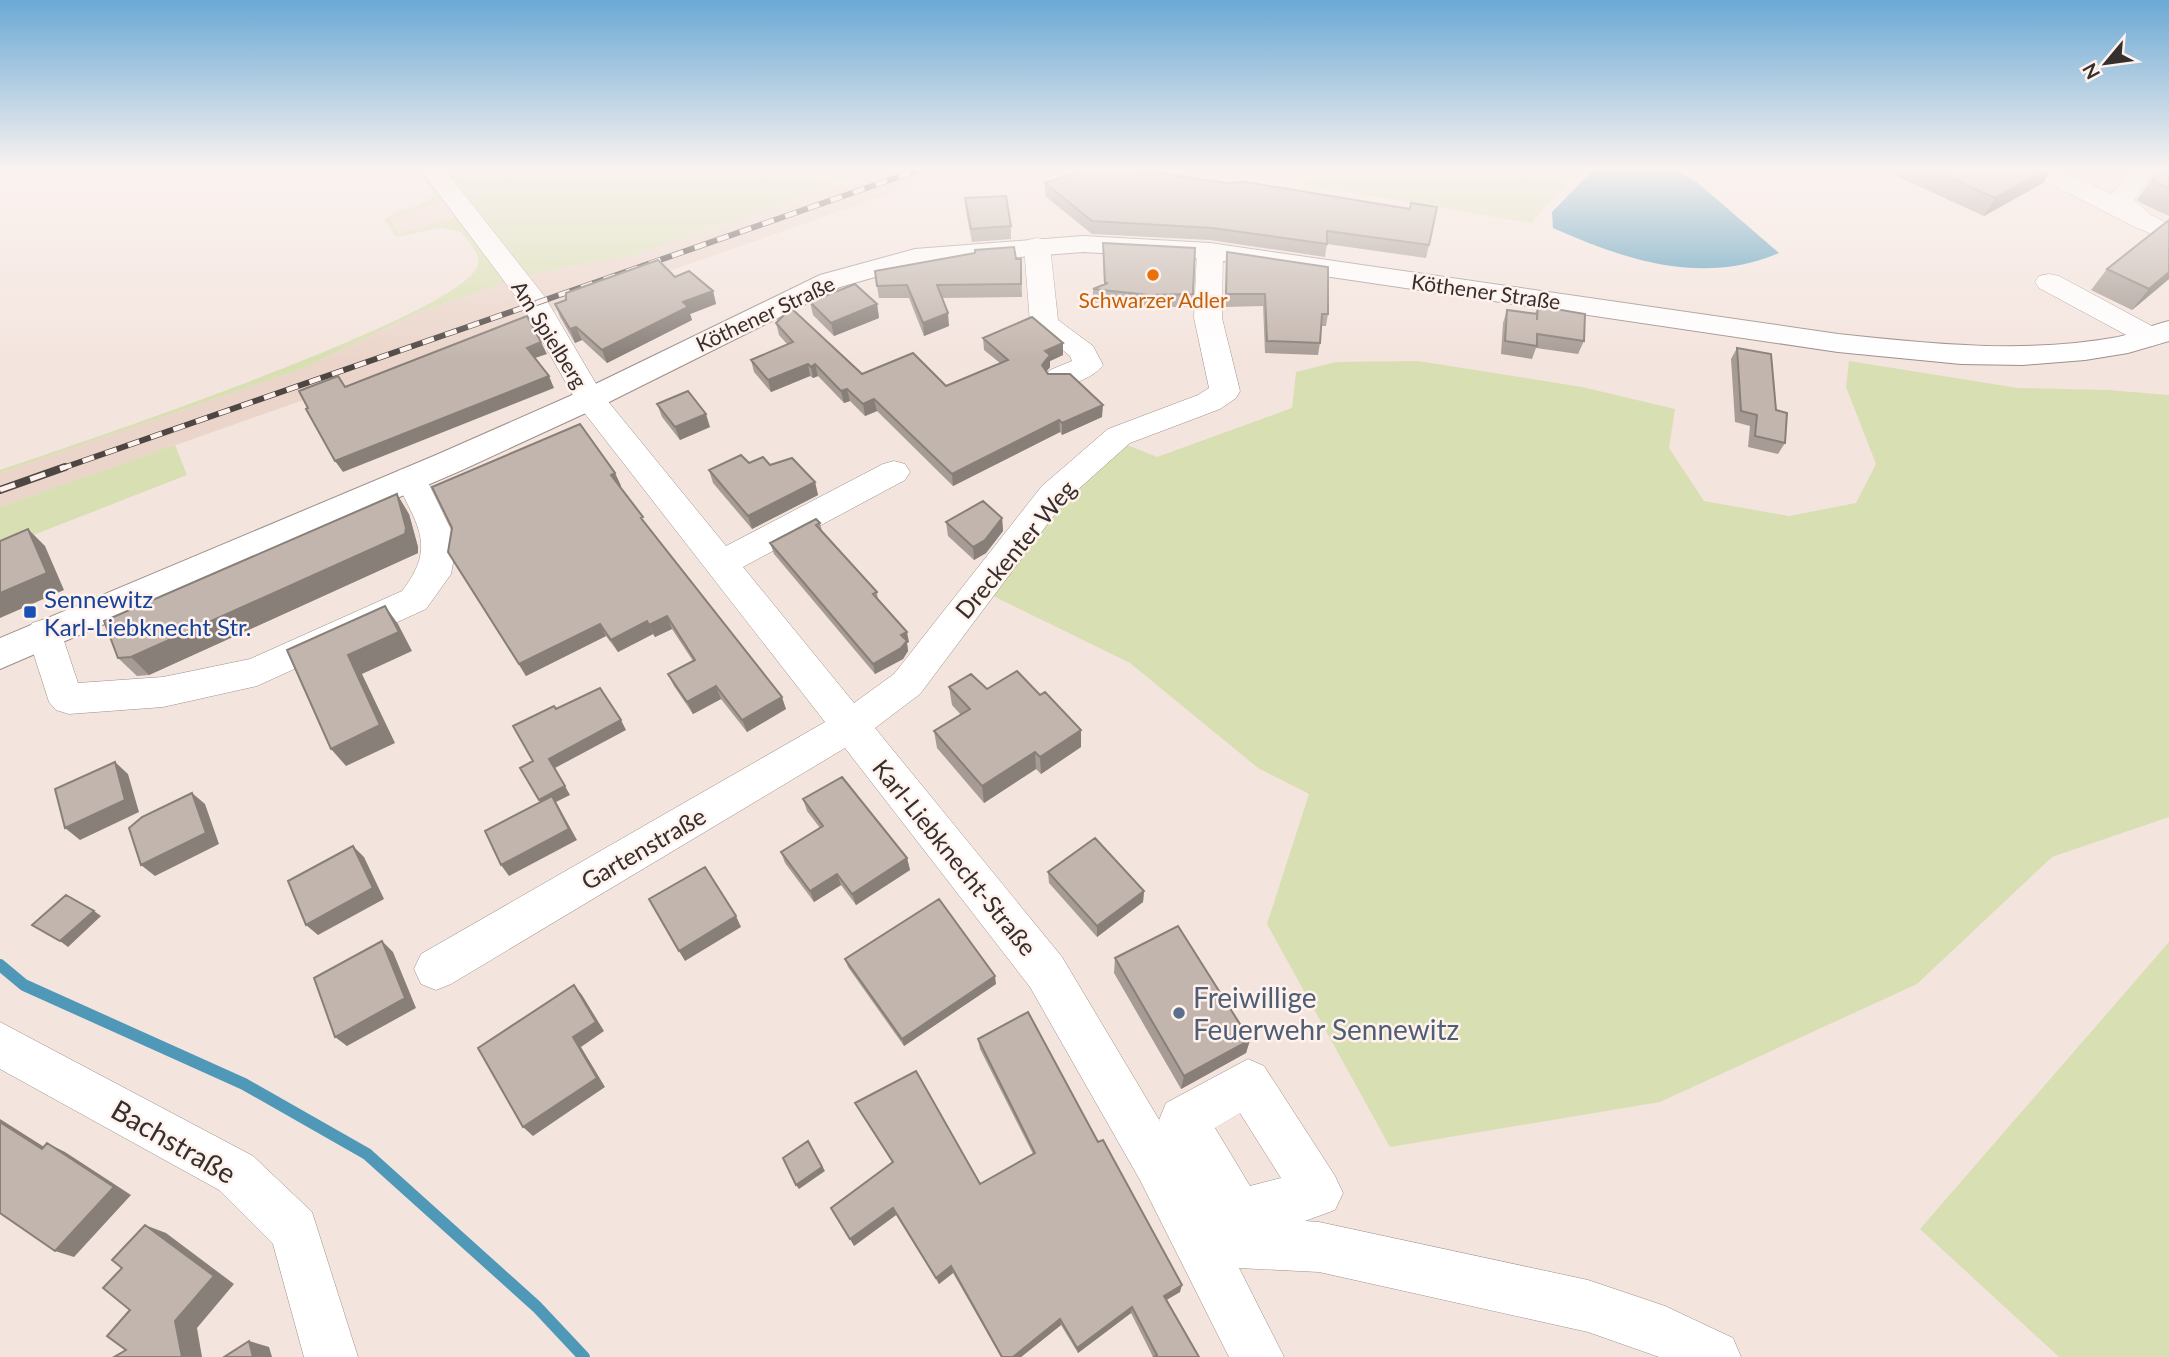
<svg xmlns="http://www.w3.org/2000/svg" width="2169" height="1357" viewBox="0 0 2169 1357" font-family="Lato,sans-serif">
<rect width="100%" height="100%" fill="#f4e4de"/>
<path fill="#f0d9cd" d="M 450,200 L 462,215 L 400,234 L 390,218 Z"/>
<path fill="#ebd5ca" d="M 879,170 L 956,170 L 0,507 L 0,473 L 304,368 L 417,313 L 509,281 L 536,287 L 528,275 L 628,257 Z"/>
<path fill="#d8dfb3" d="M 417,170 L 427,170 L 450,200 L 390,218 L 399,234 L 462,215 L 509,281 L 417,313 L 304,368 L 0,473 L 0,470 C 64,448 469,314 478,264 C 480,252 467,240 461,232 L 441,228 L 396,237 L 385,220 C 397,207 421,210 433,196 L 432,190 Z
M 444,170 L 879,170 L 628,257 L 528,275 Z
M 1216,170 L 1579,170 L 1531,223 Z
M 1418,361 L 1582,387 L 1675,409 L 1669,448 L 1704,501 L 1789,516 L 1856,503 L 1876,464 L 1846,387 L 1849,361 L 2018,388 L 2107,390 L 2169,395 L 2169,817 L 2052,857 L 1917,984 L 1660,1102 L 1390,1147 L 1267,924 L 1309,794 L 1258,768 L 1130,663 L 989,594 L 1055,505 L 1120,442 L 1157,457 L 1292,408 L 1296,372 L 1336,362 Z
M 175,445 L 187,475 L 0,548 L 0,507 Z
M 2169,942 L 2169,1357 L 2059,1357 L 1920,1229 Z"/>
<path fill="#4f98b8" d="M 1593,170 L 1678,170 L 1699,184 L 1779,253 C 1702,286 1625,260 1553,228 L 1552,212 Z"/>
<g fill="none" stroke-linecap="round" stroke-linejoin="round">
<path stroke="#4f98b8" stroke-width="12" d="M 0,965 L 24,985 L 244,1084 L 367,1154 L 537,1307 L 584,1357"/>
<defs>
<path id="minor" d="M 421,170 L 445,170 L 545,297 L 602,394 L 726,546 L 883,464 L 894,461 L 905,464 L 910,472 L 905,480 L 743,567 L 854,703 L 894,674 L 1042,486 L 1108,429 L 1198,395 L 1209,388 L 1194,318 L 1197,251 L 1201,245 L 1210,243 L 1219,245 L 1223,251 L 1222,318 L 1240,391 L 1236,398 L 1220,409 L 1130,443 L 1064,502 L 920,694 L 875,728 L 1062,957 L 1161,1123 L 1159,1120 L 1166,1103 L 1248,1059 L 1264,1066 L 1335,1176 L 1343,1193 L 1335,1210 L 1305,1221 L 1319,1222 L 1588,1280 L 1665,1306 L 1733,1338 L 1741,1357 L 1659,1357 L 1588,1332 L 1319,1272 L 1239,1268 L 1284,1357 L 1229,1357 L 1140,1180 L 1030,987 L 845,748 L 451,984 L 436,990 L 421,984 L 414,969 L 421,954 L 825,722 L 579,406 L 522,305 ZM 1240,1113 L 1281,1178 L 1250,1186 L 1215,1128 Z
M 2030,170 L 2061,170 L 2112,194 L 2130,170 L 2154,170 L 2134,200 L 2151,215 L 2169,224 L 2169,241 L 2135,227 L 2033,175 Z
M 1037,238 L 1046,240 L 1050,246 L 1058,320 L 1093,346 L 1103,365 C 1093,379 1066,388 1050,384 L 1045,377 L 1050,370 L 1072,361 L 1070,356 L 1030,323 L 1024,246 L 1028,240 Z
M 2049,274 L 2059,276 L 2161,331 L 2165,337 L 2161,343 L 2151,346 L 2141,343 L 2039,288 L 2035,282 L 2039,276 Z
M 411,467 L 422,470 L 457,542 L 451,574 L 426,609 L 257,686 L 163,707 L 69,714 L 56,710 L 49,702 L 27,633 L 32,623 L 45,619 L 58,623 L 78,683 L 163,677 L 250,659 L 402,591 C 438,545 416,525 395,478 L 400,470 Z
M 0,1022 L 253,1156 L 312,1212 L 358,1357 L 304,1357 L 273,1244 L 219,1190 L 0,1069 Z"/>
<path id="major" d="M 1083,236 L 1210,243 L 1838,334 C 1931,344 2025,354 2118,337 C 2136,333 2151,325 2169,321 L 2169,341 L 2128,353 L 2085,360 L 2023,365 L 1961,364 L 1838,352 L 1210,259 L 1083,252 L 917,265 L 840,287 L 601,406 L 460,471 L 0,669 L 0,638 L 436,455 L 579,392 L 820,275 L 915,249 Z"/>
</defs>
<use href="#minor" stroke="#9d8f89" stroke-width="1"/>
<use href="#major" stroke="#9d8f89" stroke-width="2"/>
<use href="#minor" fill="#fff" fill-rule="evenodd"/>
<use href="#major" fill="#fff" fill-rule="evenodd"/>
<defs>
<path id="rail-far1" d="M 60,469 L 918,170"/>
<path id="rail" d="M 0,490 L 65,467"/>
</defs>
<use href="#rail-far1" stroke="#4d4643" stroke-width="6"/>
<use href="#rail" stroke="#4d4643" stroke-width="8"/>
<use href="#rail-far1" stroke="#fff2ed" stroke-width="4.5" stroke-dasharray="12" stroke-linecap="butt"/>
<use href="#rail" stroke="#fff2ed" stroke-width="5" stroke-dasharray="16" stroke-linecap="butt"/>
</g>
<path fill="#a79c95" d="M 1883,170 L 2051,170 L 2043,183 L 1984,216 Z
M 2169,170 L 2169,216 L 2143,204 L 2137,200 L 2155,175 Z
M 1143,176 L 1429,245 L 1426,258 L 1327,244 L 1325,257 L 1210,240 L 1092,234 L 1045,196 L 1045,183 Z
M 965,198 L 1011,226 L 1011,239 L 972,242 L 966,211 Z
M 2169,220 L 2169,279 L 2132,310 L 2091,290 L 2107,269 Z
M 1103,243 L 1193,294 L 1192,307 L 1148,307 L 1093,302 L 1093,289 L 1104,285 Z
M 1227,252 L 1328,314 L 1326,326 L 1321,326 L 1320,343 L 1318,355 L 1265,353 L 1263,306 L 1225,307 Z
M 1016,259 L 1021,259 L 1022,297 L 942,298 L 949,326 L 924,336 L 909,298 L 879,298 L 877,286 Z
M 675,277 L 713,291 L 716,304 L 690,314 L 692,320 L 607,363 L 582,340 L 575,343 L 560,317 L 555,304 Z
M 810,302 L 877,304 L 879,318 L 834,336 L 813,315 Z
M 1538,306 L 1584,341 L 1578,354 L 1536,348 L 1532,359 L 1501,354 L 1503,323 L 1507,310 L 1535,314 Z
M 776,323 L 862,374 L 946,386 L 1000,363 L 984,350 L 983,338 L 1063,355 L 1050,361 L 1050,367 L 1046,372 L 1102,417 L 1062,435 L 1060,432 L 953,486 L 877,411 L 865,416 L 850,401 L 844,403 L 818,376 L 813,378 L 810,376 L 771,392 L 754,372 L 751,360 L 787,344 L 779,335 Z
M 1737,348 L 1776,410 L 1785,443 L 1778,454 L 1748,447 L 1750,426 L 1735,422 L 1731,359 Z
M 657,404 L 710,427 L 680,440 L 662,417 Z
M 749,463 L 770,465 L 815,482 L 818,495 L 752,529 L 713,483 L 709,470 Z
M 615,473 L 621,486 L 620,487 L 647,526 L 786,709 L 747,732 L 721,699 L 693,714 L 674,686 L 668,674 L 693,661 L 672,629 L 655,637 L 653,634 L 618,652 L 606,636 L 526,676 L 448,552 Z
M 409,514 L 418,547 L 418,553 L 149,675 L 137,676 L 118,658 Z
M 1002,518 L 1003,531 L 986,553 L 974,560 L 948,536 L 946,522 Z
M 820,523 L 822,531 L 877,592 L 878,600 L 909,642 L 907,643 L 908,651 L 903,659 L 875,674 L 774,554 L 770,543 Z
M 949,687 L 987,689 L 1081,747 L 1041,774 L 1036,769 L 984,803 L 937,748 L 934,731 L 961,715 L 952,705 Z
M 803,799 L 907,858 L 910,870 L 856,905 L 841,885 L 814,902 L 785,863 L 781,852 L 820,828 L 807,811 Z
M 1048,872 L 1144,891 L 1143,902 L 1097,937 L 1049,883 Z
M 1115,958 L 1250,1040 L 1246,1053 L 1181,1089 L 1114,973 Z
M 845,959 L 996,984 L 904,1046 L 848,967 Z
M 978,1039 L 1098,1142 L 1180,1292 L 1166,1300 L 1199,1357 L 1153,1357 L 1131,1313 L 1078,1353 L 1061,1325 L 1021,1357 L 1001,1357 L 953,1273 L 939,1284 L 896,1215 L 854,1246 L 892,1162 L 860,1112 L 855,1103 L 980,1184 L 1033,1154 L 980,1049 Z"/>
<path fill="#887f79" d="M 2046,170 L 2051,170 L 2043,183 L 1984,216 L 1995,198 Z
M 2169,272 L 2169,279 L 2132,310 L 2149,289 Z
M 713,291 L 716,304 L 690,314 L 692,320 L 607,363 L 602,350 L 683,302 Z
M 877,304 L 879,318 L 834,336 L 831,323 Z
M 948,313 L 949,326 L 924,336 L 923,323 Z
M 576,327 L 582,340 L 575,343 L 570,329 Z
M 541,342 L 547,354 L 532,359 L 527,348 Z
M 1063,343 L 1063,355 L 1050,361 L 1050,367 L 1042,377 L 1042,365 L 1045,351 Z
M 808,364 L 810,376 L 771,392 L 768,380 Z
M 815,364 L 818,376 L 813,378 L 811,367 Z
M 549,376 L 554,388 L 343,472 L 335,461 Z
M 847,389 L 850,401 L 844,403 L 841,391 Z
M 874,399 L 877,411 L 865,416 L 863,404 Z
M 1103,405 L 1102,417 L 1062,435 L 1062,423 Z
M 706,414 L 710,427 L 680,440 L 675,427 Z
M 1059,420 L 1060,432 L 953,486 L 952,474 Z
M 615,473 L 621,486 L 616,488 L 611,475 Z
M 815,482 L 818,495 L 752,529 L 748,516 Z
M 397,494 L 409,514 L 418,547 L 418,553 L 149,675 L 131,657 Z
M 1002,518 L 1003,531 L 986,553 L 974,560 L 973,547 Z
M 28,529 L 45,546 L 64,590 L 0,618 L 0,593 Z
M 385,606 L 398,624 L 412,651 L 362,674 L 395,743 L 346,766 L 331,749 L 348,655 Z
M 667,616 L 672,629 L 655,637 L 649,625 Z
M 647,621 L 653,634 L 618,652 L 611,640 Z
M 600,624 L 606,636 L 526,676 L 519,664 Z
M 907,632 L 909,642 L 907,643 L 908,651 L 903,659 L 875,674 L 873,664 L 901,635 Z
M 716,686 L 721,699 L 693,714 L 687,702 Z
M 782,697 L 786,709 L 747,732 L 742,720 Z
M 621,720 L 626,730 L 555,768 L 570,795 L 556,802 L 577,840 L 509,876 L 501,865 L 545,809 L 539,800 L 549,759 Z
M 1081,730 L 1081,747 L 1041,774 L 1040,757 Z
M 1035,752 L 1036,769 L 984,803 L 982,786 Z
M 115,762 L 128,774 L 139,812 L 80,840 L 65,828 Z
M 192,793 L 205,804 L 219,844 L 155,876 L 141,865 Z
M 353,846 L 364,857 L 384,899 L 318,935 L 306,925 Z
M 907,858 L 910,870 L 856,905 L 852,894 Z
M 837,874 L 841,885 L 814,902 L 810,891 Z
M 1144,891 L 1143,902 L 1097,937 L 1097,926 Z
M 94,911 L 101,916 L 68,947 L 60,941 Z
M 736,916 L 741,927 L 685,961 L 679,951 Z
M 382,941 L 393,952 L 416,1008 L 347,1046 L 335,1037 Z
M 995,976 L 996,984 L 904,1046 L 902,1039 Z
M 574,985 L 582,995 L 604,1031 L 581,1047 L 605,1087 L 533,1136 L 523,1127 L 573,1037 Z
M 1250,1040 L 1246,1053 L 1181,1089 L 1184,1076 Z
M 0,1119 L 60,1157 L 42,1149 L 0,1122 Z
M 47,1143 L 65,1152 L 131,1195 L 74,1257 L 55,1251 Z
M 810,1145 L 825,1171 L 799,1189 L 796,1185 Z
M 893,1208 L 896,1215 L 854,1246 L 850,1239 Z
M 145,1225 L 166,1233 L 234,1284 L 197,1328 L 202,1357 L 182,1357 Z
M 951,1266 L 953,1273 L 939,1284 L 936,1278 Z
M 1182,1285 L 1180,1292 L 1163,1302 L 1164,1296 Z
M 1132,1307 L 1131,1313 L 1078,1353 L 1077,1348 Z
M 1060,1319 L 1061,1325 L 1021,1357 L 1013,1357 Z
M 249,1341 L 269,1347 L 272,1357 L 253,1357 Z"/>
<path fill="#c2b5ad" stroke="#887f79" stroke-width="2" d="M 1085,170 L 1135,170 L 1143,176 L 1145,171 L 1226,183 L 1245,182 L 1410,209 L 1411,203 L 1437,207 L 1429,245 L 1327,231 L 1327,244 L 1212,228 L 1092,221 L 1045,183 Z
M 1933,170 L 2046,170 L 1995,198 Z
M 2165,170 L 2169,170 L 2169,188 L 2159,184 L 2153,179 L 2155,175 Z
M 1006,196 L 1011,226 L 971,229 L 965,198 Z
M 2169,220 L 2169,272 L 2149,289 L 2107,269 Z
M 1103,243 L 1195,248 L 1193,294 L 1149,295 L 1093,289 L 1108,283 L 1105,283 Z
M 1014,247 L 1016,259 L 1021,259 L 1021,284 L 937,285 L 948,313 L 923,323 L 907,285 L 877,286 L 875,271 L 975,253 L 975,250 Z
M 1227,252 L 1328,267 L 1328,314 L 1322,314 L 1320,343 L 1267,341 L 1265,294 L 1226,294 Z
M 658,260 L 675,277 L 689,271 L 713,291 L 683,302 L 688,307 L 602,350 L 576,327 L 570,329 L 555,304 L 566,300 L 566,293 Z
M 855,284 L 877,304 L 831,323 L 810,302 Z
M 1538,306 L 1585,314 L 1584,341 L 1537,334 L 1537,346 L 1505,341 L 1507,310 L 1537,314 L 1537,320 Z
M 791,308 L 862,374 L 913,353 L 946,386 L 1008,360 L 983,338 L 1032,317 L 1063,343 L 1045,351 L 1050,355 L 1042,365 L 1048,374 L 1070,374 L 1103,405 L 1062,423 L 1059,420 L 952,474 L 874,399 L 863,404 L 847,389 L 841,391 L 815,364 L 811,367 L 808,364 L 768,380 L 751,360 L 793,342 L 776,323 Z
M 527,316 L 541,342 L 527,348 L 549,376 L 335,461 L 306,409 L 308,408 L 299,391 L 338,376 L 345,387 Z
M 1737,348 L 1771,354 L 1776,410 L 1787,413 L 1785,443 L 1755,436 L 1757,415 L 1741,411 Z
M 688,391 L 706,414 L 675,427 L 657,404 Z
M 580,424 L 615,473 L 611,475 L 643,517 L 641,518 L 782,697 L 742,720 L 716,686 L 687,702 L 668,674 L 695,660 L 667,616 L 649,625 L 647,621 L 611,640 L 600,624 L 519,664 L 448,552 L 452,528 L 432,487 Z
M 741,455 L 749,463 L 763,457 L 770,465 L 792,458 L 815,482 L 748,516 L 709,470 Z
M 397,494 L 406,528 L 405,534 L 131,657 L 118,658 L 104,621 Z
M 983,501 L 1002,518 L 985,540 L 973,547 L 946,522 Z
M 816,519 L 820,523 L 816,525 L 877,592 L 873,594 L 907,632 L 901,635 L 907,641 L 901,648 L 873,664 L 770,543 Z
M 28,529 L 47,573 L 0,593 L 0,541 Z
M 385,606 L 399,632 L 348,655 L 380,725 L 331,749 L 287,650 Z
M 1017,671 L 1040,695 L 1045,692 L 1081,730 L 1040,757 L 1035,752 L 982,786 L 934,731 L 970,709 L 949,687 L 971,674 L 987,689 Z
M 600,688 L 621,720 L 549,759 L 565,786 L 539,800 L 520,768 L 533,761 L 513,726 L 554,706 L 556,709 Z
M 115,762 L 125,800 L 65,828 L 55,789 Z
M 842,777 L 907,858 L 852,894 L 837,874 L 810,891 L 781,852 L 823,826 L 803,799 Z
M 192,793 L 206,833 L 141,865 L 129,828 L 142,817 Z
M 552,796 L 569,829 L 501,865 L 485,831 Z
M 1095,838 L 1144,891 L 1097,926 L 1048,872 Z
M 353,846 L 373,888 L 306,925 L 288,881 Z
M 705,867 L 736,916 L 679,951 L 649,899 Z
M 66,895 L 94,911 L 60,941 L 32,925 Z
M 939,899 L 995,976 L 902,1039 L 845,959 Z
M 1178,926 L 1250,1040 L 1184,1076 L 1115,958 Z
M 382,941 L 405,998 L 335,1037 L 314,978 Z
M 574,985 L 596,1022 L 573,1037 L 597,1078 L 523,1127 L 478,1048 Z
M 1028,1012 L 1098,1142 L 1103,1140 L 1182,1285 L 1164,1296 L 1199,1357 L 1154,1357 L 1157,1355 L 1132,1307 L 1077,1348 L 1060,1319 L 1013,1357 L 1002,1357 L 951,1266 L 936,1278 L 893,1208 L 850,1239 L 831,1208 L 893,1162 L 855,1103 L 916,1071 L 980,1184 L 1035,1153 L 978,1039 Z
M 0,1122 L 42,1149 L 47,1143 L 114,1187 L 55,1251 L 0,1213 Z
M 808,1141 L 822,1167 L 796,1185 L 783,1158 Z
M 145,1225 L 214,1276 L 175,1321 L 182,1357 L 114,1357 L 126,1350 L 107,1336 L 130,1310 L 103,1288 L 122,1268 L 112,1260 Z
M 249,1341 L 253,1357 L 224,1357 Z"/>
<linearGradient id="sky" x2="0" y2="1"><stop stop-color="#6ba9d5"/><stop offset="0.47" stop-color="#faf3f0"/><stop offset="1" stop-color="#faf3f0" stop-opacity="0"/></linearGradient>
<rect width="2169" height="360" fill="url(#sky)"/>
<circle fill="#e8710a" stroke="#fff2ed" stroke-width="2.5" cx="1153" cy="275" r="7"/>
<rect fill="#1a4fb4" stroke="#fff2ed" stroke-width="2.5" x="23" y="605" width="14" height="14" rx="3.5"/>
<circle fill="#5c6f8a" stroke="#fff2ed" stroke-width="2.5" cx="1179" cy="1013" r="7"/>
<g text-anchor="middle" dominant-baseline="central" stroke-width="5" stroke-linejoin="round" paint-order="stroke">
<g font-size="21" fill="#352f2d" stroke="#fff2ed">
<text transform="translate(1486 291) rotate(8)">Köthener Straße</text>
<text transform="translate(765 313) rotate(-25)">Köthener Straße</text>
<text transform="translate(550 334) rotate(58)">Am Spielberg</text>
</g>
<g font-size="21" fill="#c56008" stroke="#fff2ed">
<text x="1153" y="299">Schwarzer Adler</text>
</g>
<g font-size="24" fill="#352f2d" stroke="#fff2ed">
<text transform="translate(1015 549) rotate(-50)">Dreckenter Weg</text>
<text transform="translate(643 848) rotate(-30)">Gartenstraße</text>
<text transform="translate(955 857) rotate(51)">Karl-Liebknecht-Straße</text>
</g>
<g font-size="24" fill="#164399" stroke="#fff2ed" text-anchor="start">
<text x="44" y="598">Sennewitz<tspan x="44" dy="28">Karl-Liebknecht Str.</tspan></text>
</g>
<g font-size="28" fill="#4e5e75" stroke="#fff2ed" text-anchor="start">
<text x="1193" y="997">Freiwillige<tspan x="1193" dy="32">Feuerwehr Sennewitz</tspan></text>
</g>
<g font-size="28" fill="#352f2d" stroke="#fff2ed">
<text transform="translate(174 1141) rotate(30)">Bachstraße</text>
</g>
</g>
<g transform="translate(2106 63) rotate(241)" stroke="#fff2ed" stroke-width="5" paint-order="stroke">
<path d="M0-5L12 26L0 18L-12 26Z" fill="#352f2d"/>
<text y="-10" font-size="19" font-weight="bold" text-anchor="middle" fill="#352f2d">N</text>
</g>
</svg>
